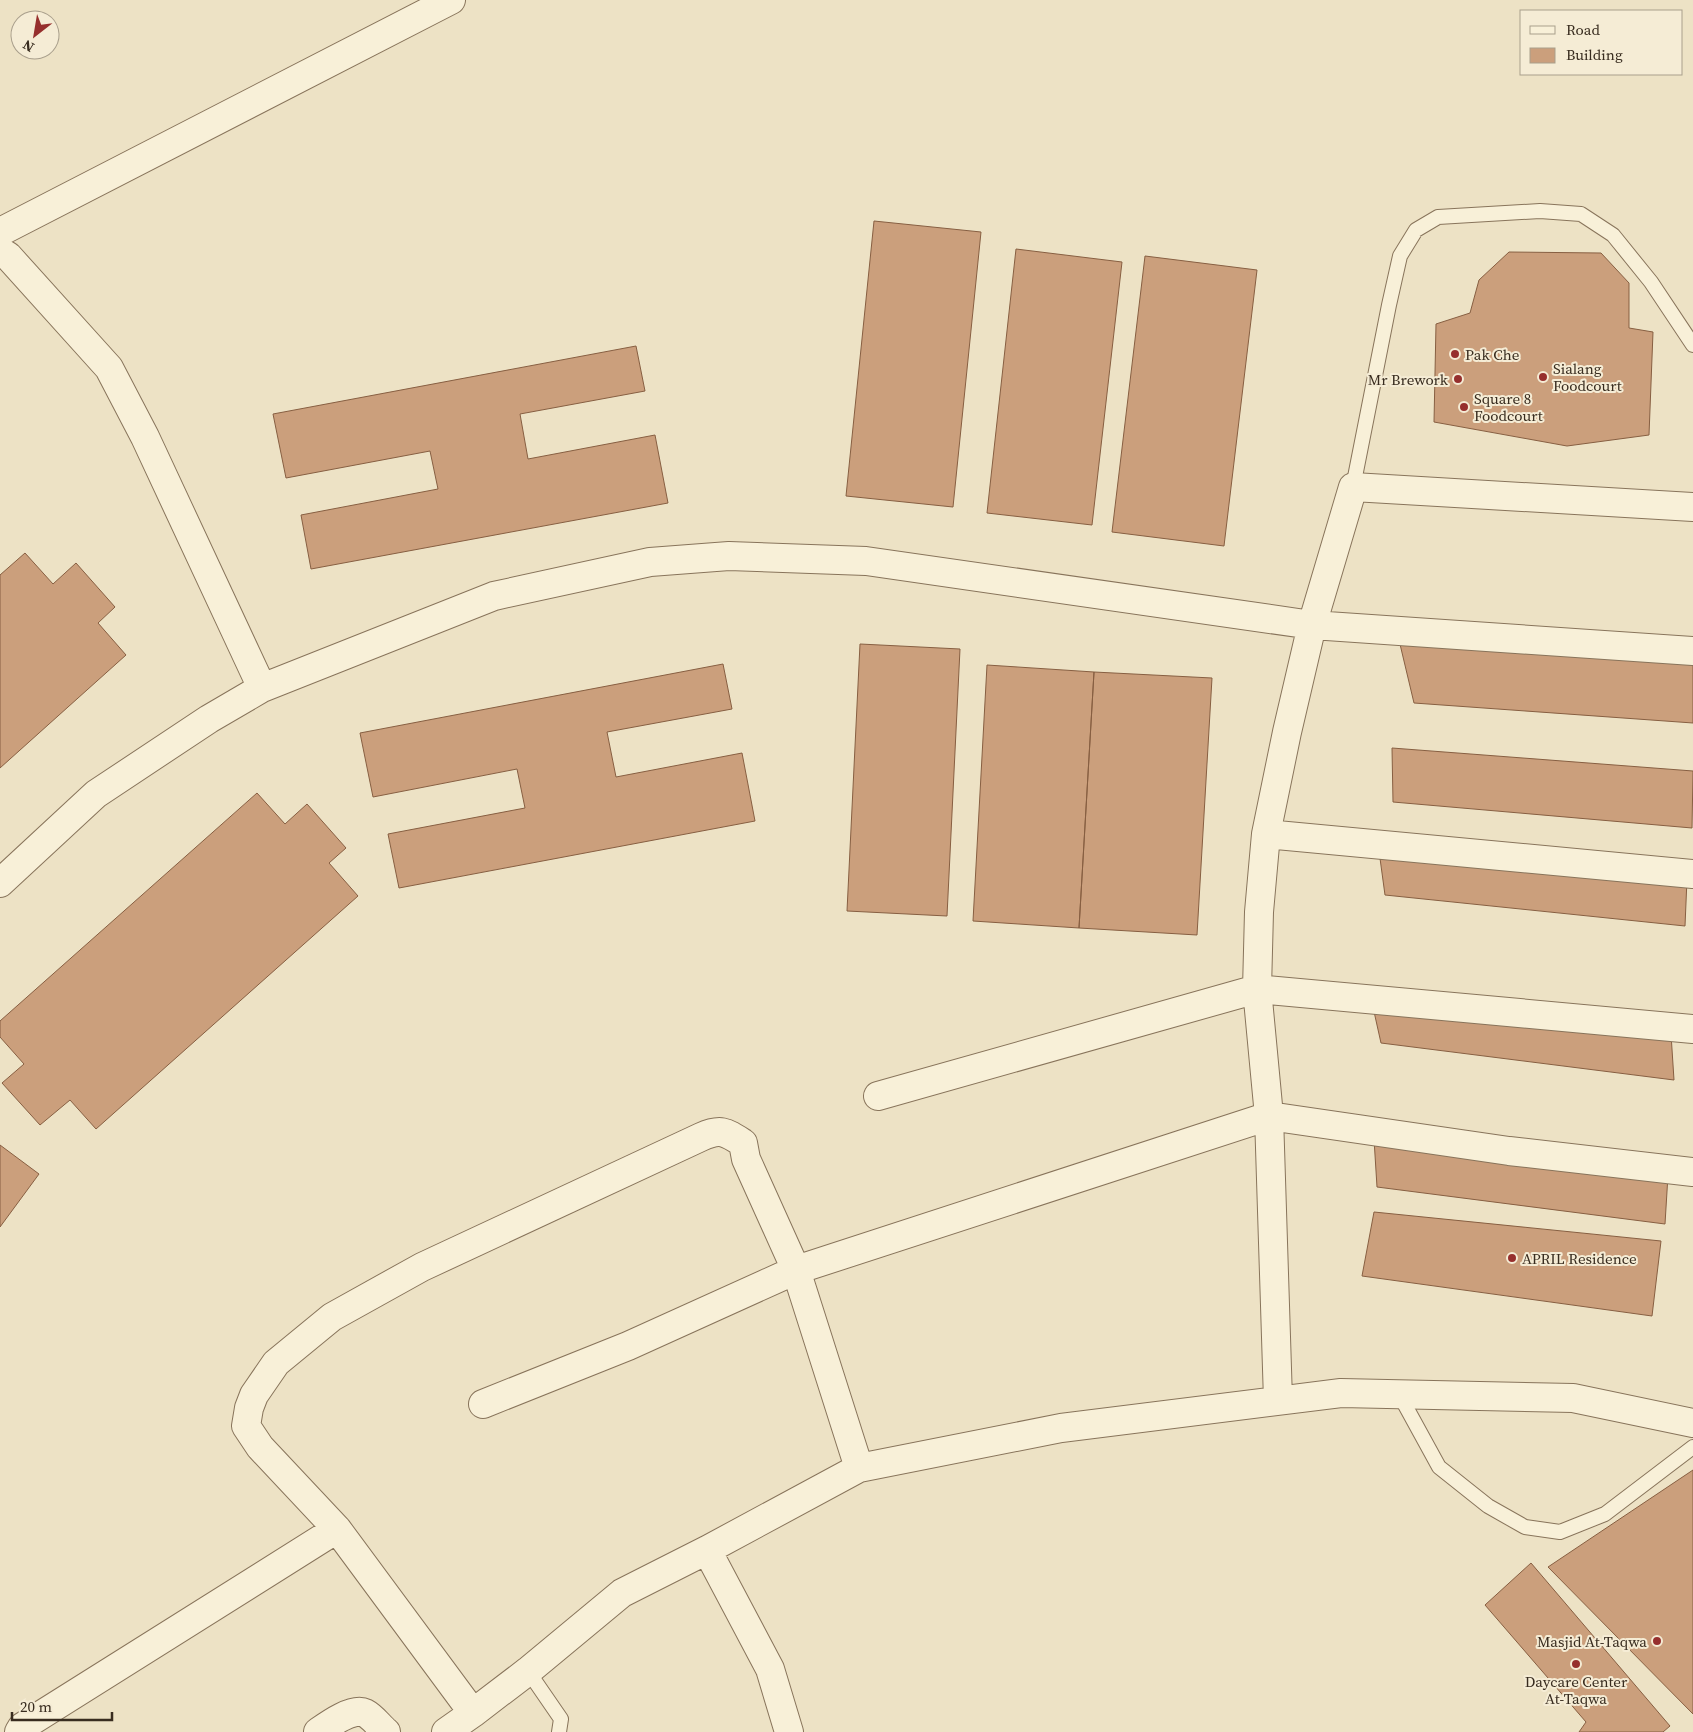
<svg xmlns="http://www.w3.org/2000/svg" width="1693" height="1732" viewBox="0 0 1693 1732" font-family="'Source Serif 4',serif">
<rect width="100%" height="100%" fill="#ede2c5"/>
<path fill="#cb9f7c" stroke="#875f42" d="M 874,221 L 981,232 L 953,507 L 846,496 Z
M 1016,249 L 1122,262 L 1092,525 L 987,513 Z
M 1509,252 L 1601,253 L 1629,283 L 1629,328 L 1653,332 L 1649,435 L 1567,446 L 1434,422 L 1436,324 L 1470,313 L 1479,280 Z
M 1145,256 L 1257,270 L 1224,546 L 1112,532 Z
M 636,346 L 645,391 L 520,414 L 528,459 L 655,435 L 668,503 L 311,569 L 301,515 L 438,489 L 430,451 L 286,478 L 273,414 Z
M 25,553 L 53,584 L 76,563 L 115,607 L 98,623 L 126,655 L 0,768 L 0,575 Z
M 1399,640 L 1693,661 L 1693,723 L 1414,703 Z
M 860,644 L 960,649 L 947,916 L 847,911 Z
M 723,664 L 732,709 L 607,732 L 616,777 L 742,753 L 755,821 L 399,888 L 388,834 L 525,808 L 517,769 L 373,797 L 360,733 Z
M 987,665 L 1094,672 L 1079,928 L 973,921 Z
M 1094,672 L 1212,678 L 1197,935 L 1079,928 Z
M 1392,748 L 1693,771 L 1692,828 L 1393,802 Z
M 257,793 L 285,824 L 307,804 L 346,848 L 329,863 L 358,896 L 96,1129 L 70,1100 L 40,1125 L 2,1083 L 24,1064 L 0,1037 L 0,1021 Z
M 1379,851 L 1687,879 L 1685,926 L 1385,895 Z
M 1373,1007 L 1671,1034 L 1674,1080 L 1381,1043 Z
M 1374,1139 L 1668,1175 L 1665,1224 L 1377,1187 Z
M 0,1145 L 39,1174 L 0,1227 Z
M 1374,1212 L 1661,1241 L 1652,1316 L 1362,1276 Z
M 1693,1470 L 1693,1714 L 1548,1567 Z
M 1531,1563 L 1670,1726 L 1663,1732 L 1579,1732 L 1586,1722 L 1485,1605 Z"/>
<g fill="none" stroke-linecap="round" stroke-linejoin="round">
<defs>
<path id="lane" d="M 1353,487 L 1389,305 L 1400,256 L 1416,230 L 1438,217 L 1540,211 L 1581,214 L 1613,235 L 1651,282 L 1693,345
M 1399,1394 L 1439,1467 L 1488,1506 L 1525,1527 L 1560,1532 L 1605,1514 L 1693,1447
M 528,1671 L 561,1719 L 559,1732"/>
<path id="street" d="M 0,232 L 451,0
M 0,251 L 8,256 L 109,368 L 145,437 L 262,688
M 1266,834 L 1693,874
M 0,883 L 96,794 L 209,719 L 262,688 L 494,596 L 650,562 L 729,556 L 866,561 L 1312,625 L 1693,651
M 878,1096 L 1257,989 L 1693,1029
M 1278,1400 L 1269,1116 L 1257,989 L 1259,912 L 1266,834 L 1287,732 L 1312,625 L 1353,487 L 1693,507
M 483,1404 L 628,1346 L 796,1270 L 1269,1116 L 1509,1151 L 1693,1172
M 707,1550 L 770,1669 L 789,1732
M 473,1713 L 337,1529 L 260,1447 L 246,1426 L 249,1408 L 254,1395 L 276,1363 L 332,1317 L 422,1267 L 701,1137 C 721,1128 726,1132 743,1143 L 746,1159 L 796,1270 L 859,1468
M 19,1732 L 22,1727 L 337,1529
M 318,1732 C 328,1725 353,1707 365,1713 C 373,1717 379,1726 386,1732
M 446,1732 L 473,1713 L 528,1671 L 622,1593 L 707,1550 L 859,1468 L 1061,1428 L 1341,1393 L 1573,1398 L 1693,1423"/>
</defs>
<use href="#lane" stroke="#88745b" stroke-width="16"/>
<use href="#street" stroke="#88745b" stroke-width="30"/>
<use href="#lane" stroke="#f8f0d8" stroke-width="14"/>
<use href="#street" stroke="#f8f0d8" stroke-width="28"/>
</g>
<g fill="#962f2d" stroke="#f5ecd5" stroke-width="2">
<circle cx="1455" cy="354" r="5"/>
<circle cx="1543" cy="377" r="5"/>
<circle cx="1458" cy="379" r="5"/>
<circle cx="1464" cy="407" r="5"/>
<circle cx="1512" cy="1258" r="5"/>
<circle cx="1657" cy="1641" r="5"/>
<circle cx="1576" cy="1664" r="5"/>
</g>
<g text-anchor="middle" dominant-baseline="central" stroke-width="4" stroke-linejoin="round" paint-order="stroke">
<g font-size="15" fill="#382c1f" stroke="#f5ecd5" text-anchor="start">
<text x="1465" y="354">Pak Che</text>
<text x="1553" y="368">Sialang<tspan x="1553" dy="17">Foodcourt</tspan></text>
<text x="1448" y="379" text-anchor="end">Mr Brework</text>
<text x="1474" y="398">Square 8<tspan x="1474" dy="17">Foodcourt</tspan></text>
<text x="1522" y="1258">APRIL Residence</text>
<text x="1647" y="1641" text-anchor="end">Masjid At-Taqwa</text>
<text x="1576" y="1681" text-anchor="middle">Daycare Center<tspan x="1576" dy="17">At-Taqwa</tspan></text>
</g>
</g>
<rect x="1520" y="10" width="162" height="65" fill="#f5ecd5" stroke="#a99f8c"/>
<rect x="1530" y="26" width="25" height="8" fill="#f8f0d8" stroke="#a99f8c"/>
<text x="1566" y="35" font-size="15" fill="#382c1f">Road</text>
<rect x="1530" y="48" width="25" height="15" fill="#cb9f7c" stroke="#a99f8c"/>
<text x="1566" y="60" font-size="15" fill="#382c1f">Building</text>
<g transform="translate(35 35) rotate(211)"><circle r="24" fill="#f5ecd5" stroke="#a99f8c"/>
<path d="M0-4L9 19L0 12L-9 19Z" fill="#962f2d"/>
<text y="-8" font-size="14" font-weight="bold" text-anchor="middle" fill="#382c1f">N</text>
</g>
<path d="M12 1712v8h100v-8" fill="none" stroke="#382c1f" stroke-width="2.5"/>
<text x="20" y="1712" font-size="15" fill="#382c1f" stroke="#f5ecd5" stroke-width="4" paint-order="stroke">20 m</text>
</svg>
